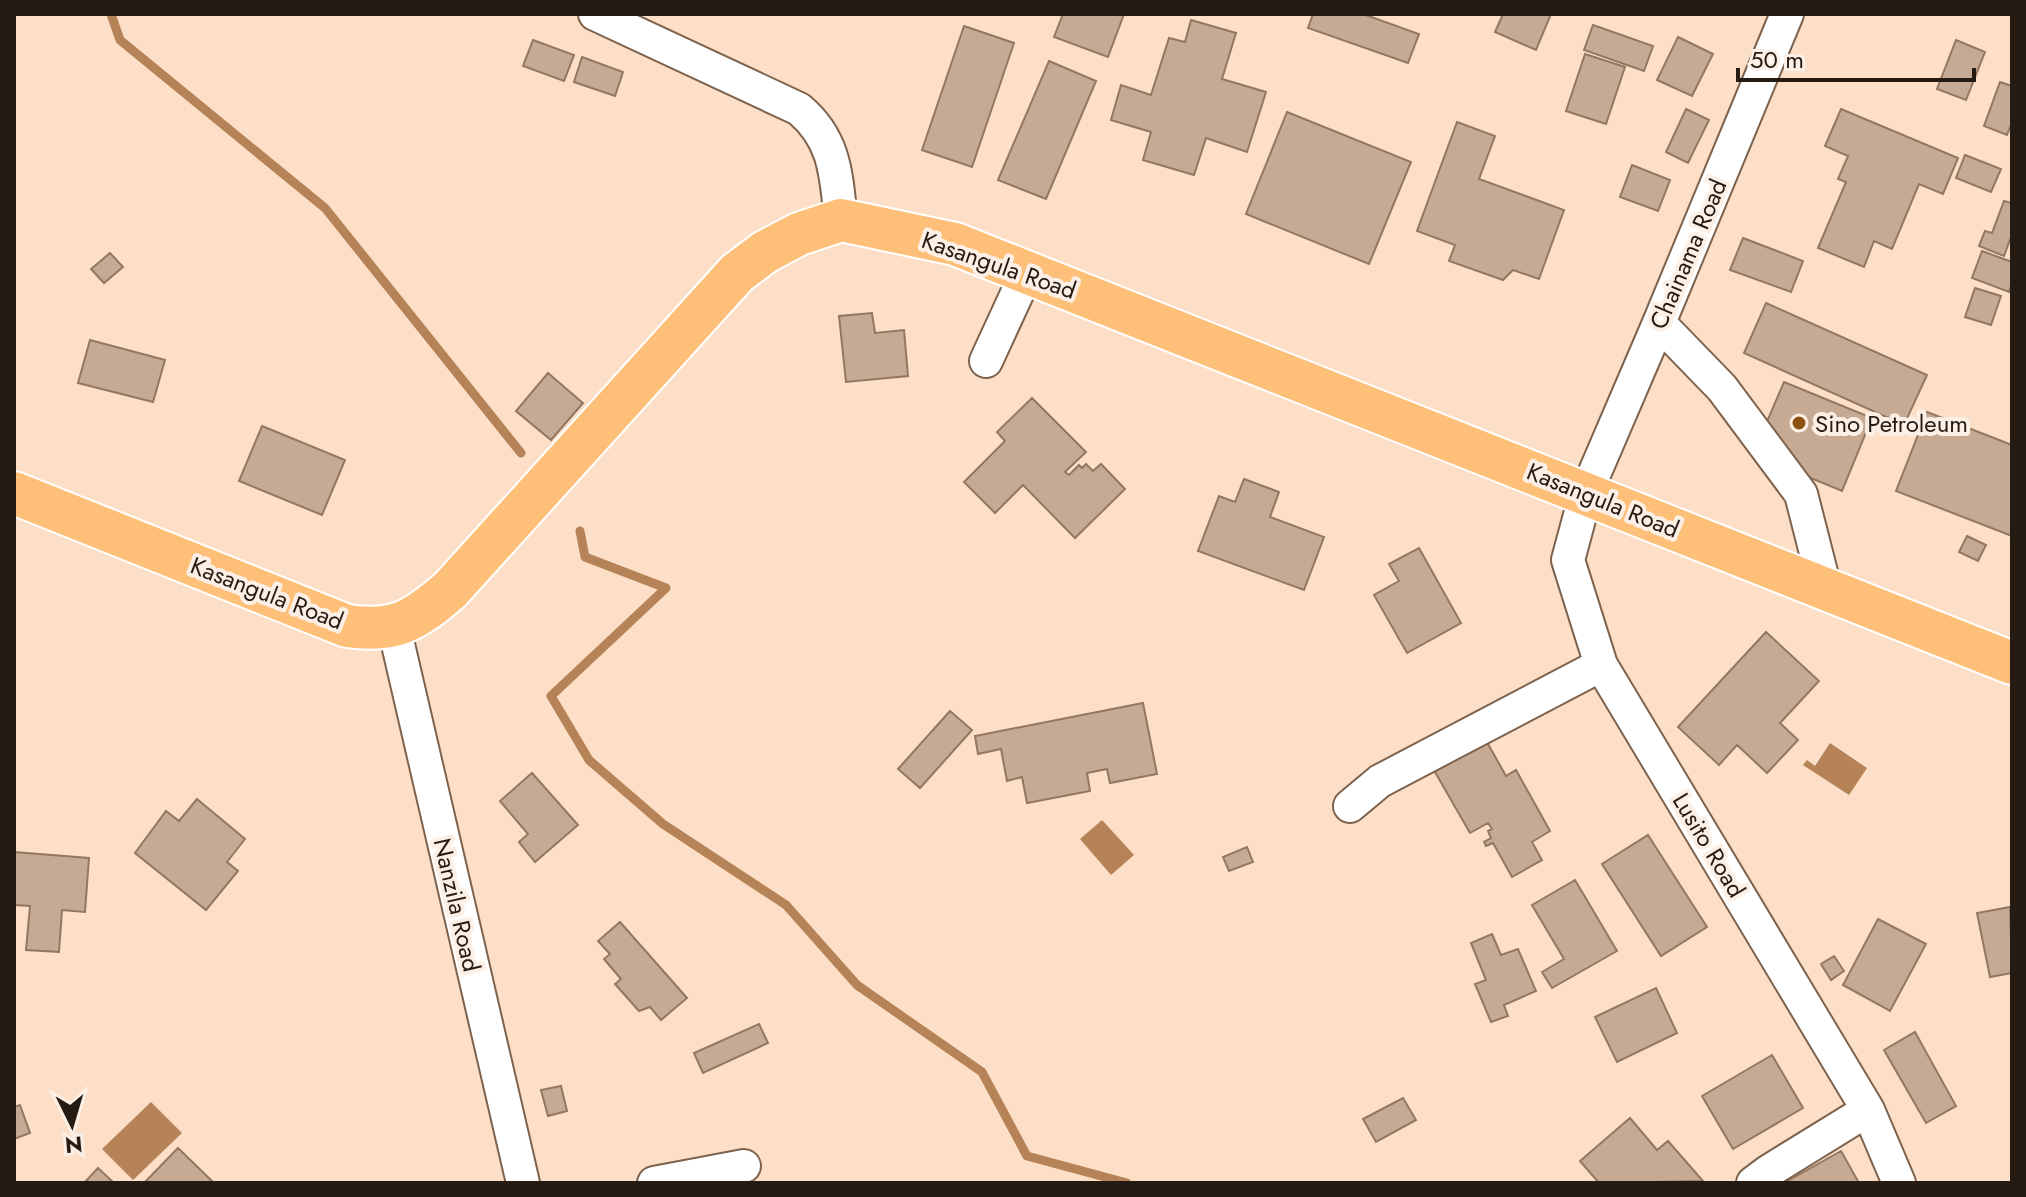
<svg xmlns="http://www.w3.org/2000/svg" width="2026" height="1197" viewBox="0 0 2026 1197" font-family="Jost,sans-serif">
<rect width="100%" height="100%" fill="#fddfc7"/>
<path fill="#b58357" d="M 1830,743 L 1867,768 L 1849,795 L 1803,765 L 1807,760 L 1815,766 Z
M 1102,820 L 1134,855 L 1111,875 L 1080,839 Z
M 151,1102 L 182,1133 L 133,1180 L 102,1149 Z"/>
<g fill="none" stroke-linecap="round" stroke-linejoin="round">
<path stroke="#b58357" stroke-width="9" d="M 111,14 L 120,40 L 325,208 L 521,453
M 580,531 L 585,557 L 666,588 L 551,696 L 589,760 L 663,824 L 786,905 L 857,985 L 982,1072 L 1027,1156 L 1127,1183"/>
</g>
<path fill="#c6aa93" stroke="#927862" stroke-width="2" d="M 1063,14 L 1124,14 L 1108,57 L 1054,37 Z
M 1313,14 L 1363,14 L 1419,34 L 1408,63 L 1308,28 Z
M 1503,14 L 1551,14 L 1536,50 L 1495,32 Z
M 1191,20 L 1236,33 L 1222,79 L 1266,92 L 1247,152 L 1206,138 L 1194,175 L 1143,160 L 1151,132 L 1111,120 L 1121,85 L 1151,95 L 1169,38 L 1185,42 Z
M 1593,25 L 1653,46 L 1644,71 L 1584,50 Z
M 964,26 L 1014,43 L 972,167 L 922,150 Z
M 1678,37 L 1713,54 L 1692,96 L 1657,80 Z
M 533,40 L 574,55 L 564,81 L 523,66 Z
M 1956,40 L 1985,52 L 1966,100 L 1937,89 Z
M 1585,54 L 1625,67 L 1606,124 L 1566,111 Z
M 582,57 L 623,72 L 615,96 L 574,82 Z
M 1049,61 L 1096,81 L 1046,199 L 998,180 Z
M 2000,82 L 2012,86 L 2012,122 L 2007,135 L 1984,126 Z
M 1686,109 L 1709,120 L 1688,163 L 1666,152 Z
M 1841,109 L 1958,158 L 1943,194 L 1919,184 L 1892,249 L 1874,241 L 1864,267 L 1818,248 L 1846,182 L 1838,179 L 1848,156 L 1825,146 Z
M 1287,112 L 1411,162 L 1369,264 L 1246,214 Z
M 1457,122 L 1495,136 L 1479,179 L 1564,210 L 1539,279 L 1513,270 L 1503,280 L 1449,261 L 1455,245 L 1417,231 Z
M 1965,155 L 2001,169 L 1991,192 L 1956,178 Z
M 1632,165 L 1670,180 L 1658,211 L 1620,197 Z
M 2004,201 L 2012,203 L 2012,234 L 2004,256 L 1979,246 L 1985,231 L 1992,233 Z
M 1743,238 L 1803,261 L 1791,292 L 1730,270 Z
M 1982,251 L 2012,262 L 2012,283 L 2009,292 L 1972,278 Z
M 110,253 L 123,267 L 104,283 L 91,269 Z
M 1975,288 L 2001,296 L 1991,325 L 1965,317 Z
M 1766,303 L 1927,375 L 1904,425 L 1744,353 Z
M 872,313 L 875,333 L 904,330 L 908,376 L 846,382 L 839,316 Z
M 90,340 L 165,360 L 153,402 L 78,383 Z
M 548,373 L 583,403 L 551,440 L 516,411 Z
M 1784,382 L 1872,418 L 1842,491 L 1753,454 Z
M 1032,398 L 1086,452 L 1065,472 L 1069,475 L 1079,465 L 1082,468 L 1086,464 L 1093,471 L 1101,464 L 1125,489 L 1075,538 L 1023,485 L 995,513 L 964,482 L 1005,441 L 997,432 Z
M 1927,412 L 2012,445 L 2012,536 L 1896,491 Z
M 262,426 L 345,460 L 322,515 L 239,481 Z
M 1244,479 L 1279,492 L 1270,517 L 1324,537 L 1304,590 L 1198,551 L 1219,496 L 1235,502 Z
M 1967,536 L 1986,545 L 1978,561 L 1959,552 Z
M 1419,548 L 1461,623 L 1407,653 L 1374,595 L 1399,581 L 1389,564 Z
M 1766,632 L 1819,681 L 1780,723 L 1798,740 L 1767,773 L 1737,745 L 1719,765 L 1678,727 Z
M 1143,703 L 1157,774 L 1110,783 L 1107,769 L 1087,773 L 1090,791 L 1027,803 L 1022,777 L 1007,781 L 1001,749 L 978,754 L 975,736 Z
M 950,711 L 972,730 L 920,788 L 898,769 Z
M 1483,735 L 1506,776 L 1516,770 L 1550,831 L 1532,842 L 1542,860 L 1512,877 L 1493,843 L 1486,846 L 1484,842 L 1491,838 L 1488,831 L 1492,829 L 1488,823 L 1470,833 L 1431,765 Z
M 532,773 L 578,825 L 535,862 L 519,842 L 528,834 L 500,801 Z
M 197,799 L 245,839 L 227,862 L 238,871 L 206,910 L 135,853 L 166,811 L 179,821 Z
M 1648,835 L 1707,927 L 1661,956 L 1602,864 Z
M 1247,847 L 1253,862 L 1229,871 L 1223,857 Z
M 14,852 L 89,858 L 85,912 L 62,910 L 59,952 L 26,950 L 30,906 L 14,905 Z
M 1575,880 L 1617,951 L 1552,988 L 1542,972 L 1564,959 L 1532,905 Z
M 2010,907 L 2012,973 L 1990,977 L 1977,913 Z
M 1878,919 L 1926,944 L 1890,1011 L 1843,985 Z
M 620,922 L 687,998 L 661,1020 L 650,1007 L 639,1011 L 615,984 L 621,979 L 604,959 L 610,954 L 598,941 Z
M 1492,934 L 1501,955 L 1518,949 L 1536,991 L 1504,1005 L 1508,1016 L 1491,1022 L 1475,984 L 1486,980 L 1471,943 Z
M 1834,956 L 1844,971 L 1831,980 L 1821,964 Z
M 1656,988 L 1677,1033 L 1617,1062 L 1595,1017 Z
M 759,1024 L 768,1043 L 703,1073 L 694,1053 Z
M 1915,1032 L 1956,1106 L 1926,1123 L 1884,1050 Z
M 1772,1055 L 1803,1108 L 1733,1149 L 1702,1096 Z
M 561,1086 L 567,1111 L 548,1116 L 541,1090 Z
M 1403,1098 L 1416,1120 L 1376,1142 L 1363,1119 Z
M 20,1105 L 30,1133 L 14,1139 L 14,1107 Z
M 1630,1118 L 1657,1150 L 1668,1141 L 1703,1181 L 1599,1183 L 1580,1161 Z
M 178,1148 L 214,1183 L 144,1183 Z
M 1841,1151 L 1859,1183 L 1784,1183 Z
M 98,1168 L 114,1183 L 84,1183 Z"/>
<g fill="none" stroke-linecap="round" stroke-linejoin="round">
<defs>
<path id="minor" d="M 595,14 L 799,109 C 836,140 836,176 841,220
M 1787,14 L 1659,323 L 1586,493 L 1568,560 L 1601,665 L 1868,1110 L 1899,1183
M 1659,323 L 1722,388 L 1801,494 L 1825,588
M 986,361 L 1027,272
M 394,627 L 523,1183
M 1350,806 L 1380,781 L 1601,665
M 654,1183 L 744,1166
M 1753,1183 L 1769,1171 L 1868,1110"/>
<path id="major" d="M 14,493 L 347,626 C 395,633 414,621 450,590 L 737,273 L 765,252 L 799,234 L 841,220 L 955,244 L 2012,663"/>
</defs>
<use href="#minor" stroke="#7d634e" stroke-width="36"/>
<use href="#major" stroke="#fff" stroke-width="46"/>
<use href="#minor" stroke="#fff" stroke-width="32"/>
<use href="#major" stroke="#febf78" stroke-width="42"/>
</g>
<circle fill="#8d5210" stroke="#fcf0e6" stroke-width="3" cx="1799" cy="423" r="8"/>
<g text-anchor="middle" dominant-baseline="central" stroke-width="8" stroke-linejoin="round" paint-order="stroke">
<g font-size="24" fill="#251b12" stroke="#fcf0e6">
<text transform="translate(1688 254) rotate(-67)">Chainama Road</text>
<text transform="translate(999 265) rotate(19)">Kasangula Road</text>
<text transform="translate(1603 500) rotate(22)">Kasangula Road</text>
<text transform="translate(267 593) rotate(21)">Kasangula Road</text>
<text transform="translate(1709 845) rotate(59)">Lusito Road</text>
<text transform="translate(457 905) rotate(77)">Nanzila Road</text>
</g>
<g font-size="24" fill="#251b12" stroke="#fcf0e6" text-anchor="start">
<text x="1815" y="423">Sino Petroleum</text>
</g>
</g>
<rect width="2026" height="1197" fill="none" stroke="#251b12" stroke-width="32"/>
<g transform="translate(72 1125) rotate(175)" stroke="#fcf0e6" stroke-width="6" paint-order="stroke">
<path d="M0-6L14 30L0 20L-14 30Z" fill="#251b12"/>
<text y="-12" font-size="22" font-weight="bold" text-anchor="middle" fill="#251b12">N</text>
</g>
<path d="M1738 68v12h236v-12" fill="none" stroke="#251b12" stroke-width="4"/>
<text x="1750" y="68" font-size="24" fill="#251b12" stroke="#fcf0e6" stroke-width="6" paint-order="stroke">50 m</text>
</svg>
